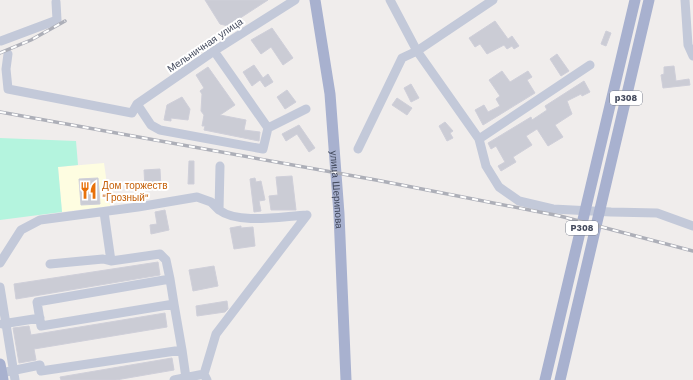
<svg xmlns="http://www.w3.org/2000/svg" width="693" height="380" viewBox="0 0 693 380" font-family="'Work Sans',sans-serif">
<rect width="100%" height="100%" fill="#f0edec"/>
<path fill="#fefde1" d="M 104,163 L 110,206 L 62,212 L 58,167 Z"/>
<path fill="#b4f4de" d="M 0,138 L 76,141 L 78,165 L 58,167 L 62,212 L 0,220 Z"/>
<path fill="#cbccd5" stroke="#cfcfd9" d="M 205,0 L 268,0 L 228,26 L 220,24 Z
M 495,21 L 508,39 L 512,36 L 519,46 L 514,49 L 512,46 L 507,49 L 504,45 L 487,54 L 480,44 L 475,47 L 469,38 Z
M 272,28 L 293,58 L 283,65 L 271,47 L 261,54 L 251,40 Z
M 606,31 L 611,33 L 606,46 L 601,44 Z
M 557,54 L 569,71 L 561,76 L 550,59 Z
M 254,65 L 263,78 L 268,74 L 273,82 L 265,87 L 260,80 L 252,86 L 243,72 Z
M 674,66 L 676,81 L 689,79 L 690,85 L 663,88 L 661,75 L 664,74 L 664,67 Z
M 208,67 L 235,105 L 220,115 L 246,120 L 244,130 L 260,132 L 259,141 L 204,130 L 205,126 L 202,126 L 204,115 L 201,111 L 202,94 L 200,91 L 204,88 L 196,75 Z
M 502,71 L 510,82 L 528,71 L 532,77 L 527,80 L 535,93 L 483,125 L 475,110 L 484,105 L 488,112 L 500,106 L 496,99 L 500,96 L 489,80 Z
M 584,81 L 590,92 L 582,96 L 581,94 L 567,101 L 572,114 L 555,125 L 563,137 L 548,146 L 537,129 L 526,136 L 532,145 L 513,157 L 516,162 L 501,171 L 498,166 L 505,162 L 496,146 L 491,149 L 488,143 L 531,117 L 532,120 L 547,110 L 545,106 Z
M 411,84 L 419,98 L 411,102 L 404,88 Z
M 287,90 L 296,102 L 285,109 L 277,97 Z
M 182,97 L 190,109 L 188,120 L 171,118 L 171,121 L 164,120 L 167,105 Z
M 397,98 L 412,108 L 407,115 L 392,105 Z
M 445,122 L 453,131 L 450,133 L 453,138 L 447,141 L 439,126 Z
M 299,125 L 315,148 L 309,152 L 297,134 L 286,141 L 282,134 Z
M 189,161 L 194,161 L 194,184 L 188,184 Z
M 160,169 L 161,188 L 145,188 L 144,170 Z
M 292,176 L 296,210 L 271,210 L 269,196 L 278,195 L 276,177 Z
M 98,178 L 100,204 L 81,205 L 79,179 Z
M 255,178 L 256,182 L 261,181 L 265,200 L 259,201 L 261,211 L 254,212 L 250,179 Z
M 165,210 L 169,230 L 151,234 L 150,225 L 157,224 L 155,212 Z
M 241,226 L 241,228 L 253,227 L 255,246 L 234,249 L 230,228 Z
M 158,262 L 160,275 L 16,299 L 14,284 Z
M 214,266 L 218,286 L 193,291 L 189,270 Z
M 227,301 L 228,309 L 225,312 L 197,316 L 196,306 Z
M 165,313 L 167,327 L 34,349 L 36,360 L 19,363 L 13,328 L 29,326 L 31,335 Z
M 172,358 L 174,370 L 116,380 L 61,380 L 60,377 Z"/>
<g fill="none" stroke-linecap="round" stroke-linejoin="round">
<path stroke="#c3c9d9" stroke-width="9" d="M 493,0 L 417,51 L 479,139 L 486,166 L 499,187 L 519,201 L 553,209 L 611,212 L 657,213 L 693,226
M 685,0 L 688,45 L 693,56
M 1,41 L 57,20 L 56,2
M 214,51 L 268,128 L 306,109
M 8,54 L 6,69 L 8,89 L 132,113 L 137,104 L 214,51 L 295,0
M 137,104 L 151,125 L 160,130 L 263,149 L 268,128
M 479,139 L 590,65
M 358,149 L 402,58 L 417,51 L 390,0
M 220,166 L 219,210 C 239,225 283,216 307,215
M 104,212 L 111,261
M 0,263 L 21,230 L 40,220 L 138,207 L 197,197 L 211,202 L 219,210
M 50,264 L 103,259 L 111,261 L 160,254 L 166,260 L 170,279
M 0,287 L 15,380
M 174,304 L 170,279 L 37,302 L 41,326 L 174,304 L 182,350
M 2,324 L 40,318
M 1,373 L 40,365 L 41,371 L 182,350 L 186,378
M 174,380 L 204,374
M 207,380 L 204,374 L 216,334 L 307,215"/>
<g stroke="#a8b1cf" stroke-width="11">
<path id="s1" d="M 315,0 L 330,94 L 339,214 L 346,380"/>
<path d="M 0,364 L 3,380"/>
<path d="M 545,380 L 635,0"/>
<path d="M 560,380 L 649,0"/>
</g>
<defs>
<path id="rail" d="M 0,53 L 31,40 L 65,21
M 0,112 L 376,180 L 560,216 L 693,251"/>
</defs>
<use href="#rail" stroke="#adafb8" stroke-width="3.5"/>
<use href="#rail" stroke="#fff" stroke-width="2" stroke-dasharray="6" stroke-linecap="butt"/>
</g>
<defs>
<symbol id="restaurant-bare" viewBox="-9 -9 18 18"><path d="M-5-6h1v4h1v-4h1v4h1v-4h1v5L-1.5 .5V6h-2V.5L-5-1ZM5-6V6H3V1.5H1.5Q1.5-4 5-6Z" fill="#e8710a" stroke="#fff" stroke-width="2.5" paint-order="stroke"/></symbol>
</defs>
<g fill-rule="evenodd">
<use href="#restaurant-bare" x="76" y="178" width="25" height="25"/>
</g>
<g text-anchor="middle" dominant-baseline="central" stroke-width="4" stroke-linejoin="round" paint-order="stroke">
<g fill="#fff" stroke="#7b808d" stroke-width="1">
<rect x="610" y="91" width="32" height="14" rx="3"/>
<rect x="566" y="221" width="32" height="14" rx="3"/>
</g>
<g font-size="9" font-weight="bold" fill="#42495c">
<text x="626" y="98">p308</text>
<text x="582" y="228">P308</text>
</g>
<g font-size="10" fill="#42495c" stroke="#fff">
<text transform="translate(205 45) rotate(-34)">Мельничная улица</text>
<text stroke="none"><textPath href="#s1" startOffset="191">улица Шерипова</textPath></text>
</g>
<g font-size="10" fill="#c56008" stroke="#fff" text-anchor="start">
<text x="102" y="185">Дом торжеств<tspan x="102" dy="12">"Грозный"</tspan></text>
</g>
</g>
</svg>
